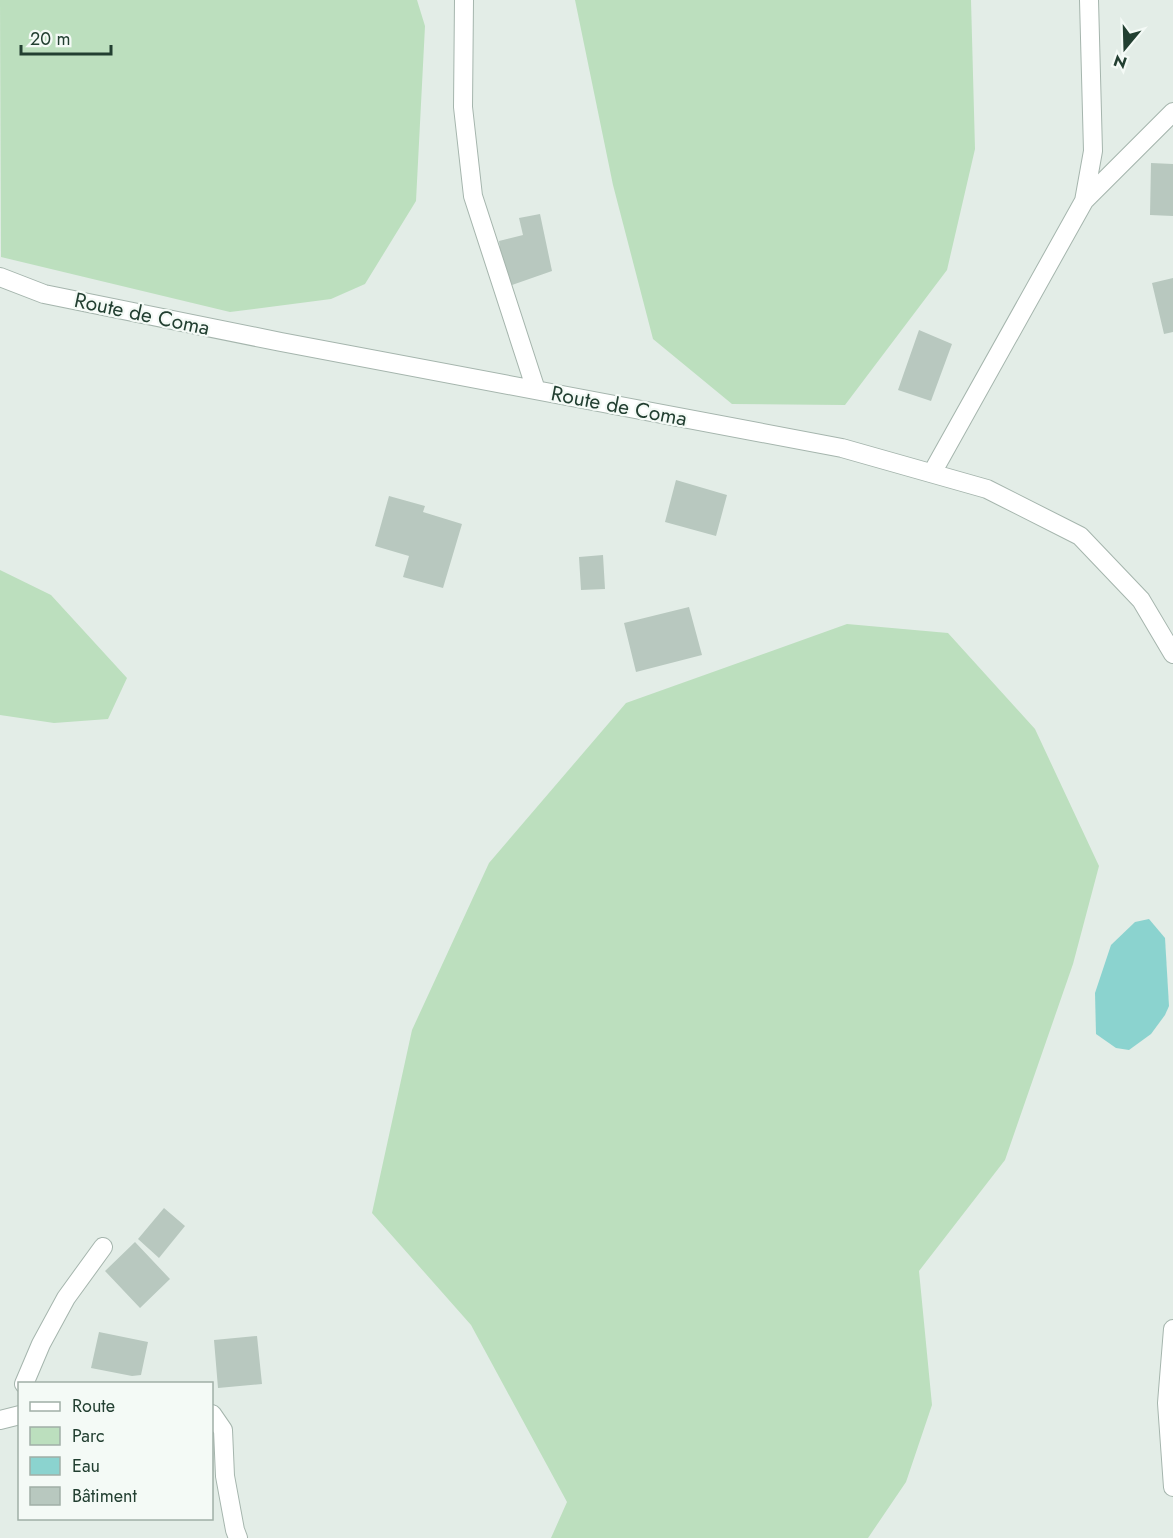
<svg xmlns="http://www.w3.org/2000/svg" width="1173" height="1538" viewBox="0 0 1173 1538" font-family="Jost,sans-serif">
<rect width="100%" height="100%" fill="#e3ede7"/>
<path fill="#bcdfbe" d="M 0,0 L 417,0 L 425,26 L 416,201 L 365,284 L 331,299 L 230,312 L 1,257 Z
M 575,0 L 971,0 L 975,149 L 947,270 L 845,405 L 732,404 L 653,339 L 613,185 Z
M 0,570 L 51,595 L 127,678 L 108,719 L 54,723 L 0,715 Z
M 847,624 L 948,633 L 1035,729 L 1099,866 L 1073,964 L 1005,1160 L 919,1271 L 932,1405 L 906,1482 L 868,1538 L 551,1538 L 567,1502 L 471,1325 L 372,1213 L 412,1030 L 489,863 L 626,703 Z"/>
<path fill="#8bd3cf" d="M 1149,919 L 1165,938 L 1169,1006 L 1165,1015 L 1151,1034 L 1129,1050 L 1116,1048 L 1096,1034 L 1095,993 L 1111,945 L 1135,922 Z"/>
<path fill="#b8c8bf" d="M 1151,163 L 1173,164 L 1173,216 L 1150,215 Z
M 540,214 L 552,271 L 512,285 L 501,256 L 499,241 L 523,235 L 519,218 Z
M 1173,278 L 1173,332 L 1164,334 L 1152,283 Z
M 919,330 L 952,344 L 931,401 L 898,390 Z
M 676,480 L 727,495 L 716,536 L 665,522 Z
M 389,496 L 425,506 L 423,512 L 462,524 L 443,588 L 403,577 L 409,556 L 375,546 Z
M 603,555 L 605,589 L 581,590 L 579,557 Z
M 689,607 L 702,655 L 636,672 L 624,623 Z
M 164,1208 L 185,1226 L 159,1258 L 138,1239 Z
M 135,1242 L 170,1279 L 140,1308 L 105,1271 Z
M 99,1332 L 148,1342 L 141,1375 L 132,1376 L 91,1368 Z
M 257,1336 L 262,1384 L 218,1388 L 214,1340 Z"/>
<g fill="none" stroke-linecap="round" stroke-linejoin="round">
<defs>
<path id="minor" d="M 464,0 L 463,107 L 473,196 L 536,390
M 1084,201 L 1173,112
M 0,277 L 44,294 L 281,342 L 842,448 L 987,489 L 1080,536 L 1141,600 L 1173,654
M 932,473 L 1084,201 L 1093,151 L 1089,0
M 1173,1329 L 1167,1403 L 1173,1487
M 24,1384 L 41,1344 L 66,1298 L 103,1247
M 212,1414 L 223,1430 L 225,1476 L 235,1530 L 238,1538
M 0,1420 L 20,1415"/>
</defs>
<use href="#minor" stroke="#a5b5ad" stroke-width="20"/>
<use href="#minor" stroke="#fff" stroke-width="18"/>
</g>
<g text-anchor="middle" dominant-baseline="central" stroke-width="4.5" stroke-linejoin="round" paint-order="stroke">
<g font-size="21" fill="#223f31" stroke="#f4faf6">
<text transform="translate(142 314) rotate(12)">Route de Coma</text>
<text transform="translate(619 406) rotate(11)">Route de Coma</text>
</g>
</g>
<rect x="18" y="1382" width="195" height="138" fill="#f4faf6" stroke="#a0afa7" stroke-width="1.5"/>
<rect x="30" y="1402" width="30" height="9" fill="#ffffff" stroke="#a0afa7" stroke-width="1.5"/>
<text x="72" y="1412" font-size="18" fill="#223f31">Route</text>
<rect x="30" y="1427" width="30" height="18" fill="#bcdfbe" stroke="#a0afa7" stroke-width="1.5"/>
<text x="72" y="1442" font-size="18" fill="#223f31">Parc</text>
<rect x="30" y="1457" width="30" height="18" fill="#8bd3cf" stroke="#a0afa7" stroke-width="1.5"/>
<text x="72" y="1472" font-size="18" fill="#223f31">Eau</text>
<rect x="30" y="1487" width="30" height="18" fill="#b8c8bf" stroke="#a0afa7" stroke-width="1.5"/>
<text x="72" y="1502" font-size="18" fill="#223f31">Bâtiment</text>
<g transform="translate(1125 48) rotate(199)" stroke="#f4faf6" stroke-width="4.5" paint-order="stroke">
<path d="M0-4.5L10 22L0 15L-10 22Z" fill="#223f31"/>
<text y="-9" font-size="16" font-weight="bold" text-anchor="middle" fill="#223f31">N</text>
</g>
<path d="M21 45v9h90v-9" fill="none" stroke="#223f31" stroke-width="3"/>
<text x="30" y="45" font-size="18" fill="#223f31" stroke="#f4faf6" stroke-width="4.5" paint-order="stroke">20 m</text>
</svg>
